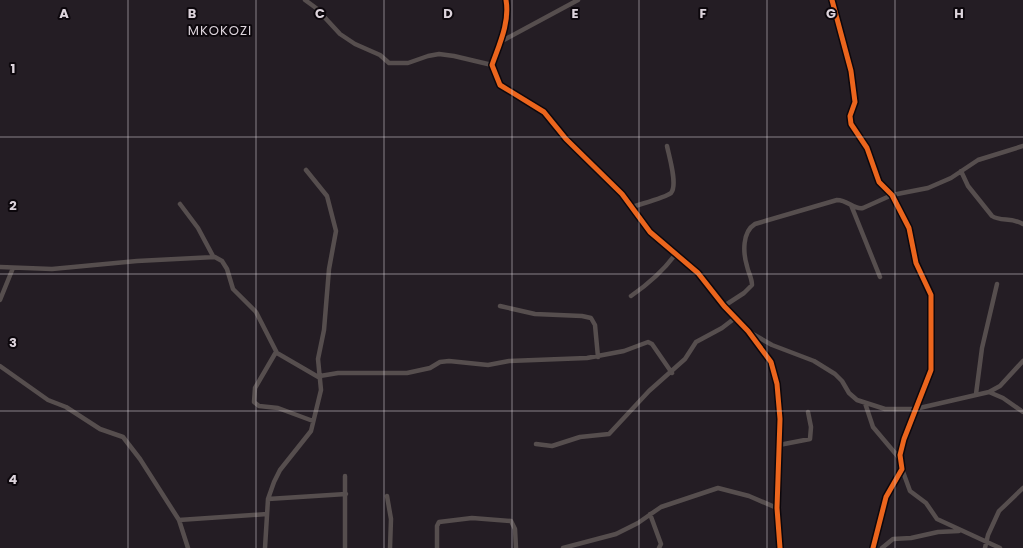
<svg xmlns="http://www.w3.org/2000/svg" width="1023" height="548" viewBox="0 0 1023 548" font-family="Poppins,sans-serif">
<rect width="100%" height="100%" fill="#241d24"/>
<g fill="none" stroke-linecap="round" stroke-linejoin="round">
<path stroke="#564e4e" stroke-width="4.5" d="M 305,0 L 316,8 L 340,34 L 355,44 L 380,55 L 389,63 L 408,63 L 428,56 L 439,54 L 454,56 L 492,65
M 506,0 C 510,22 499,45 492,65 L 500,85 L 544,112 L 566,139 L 622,194 L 650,232 L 698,273 L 724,306 L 748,331 L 771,362 L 777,384 L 780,419 L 777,508 L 780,548
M 832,0 L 851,71 L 855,102 L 850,116 L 851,124 L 867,148 L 879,182 L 892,195 L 909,228 L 916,263 L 931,295 L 931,370 L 904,439 L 900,455 L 902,469 L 886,497 L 873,548
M 500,42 L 578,0
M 961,171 L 968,186 L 992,216 C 1001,222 1011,217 1023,224
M 180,204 L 198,228 L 213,256 L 222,261 L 227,269 L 233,289 L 256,312 L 277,353 L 320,378
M 851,205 L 880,277
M 632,207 C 640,204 665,198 671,193 C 678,185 669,156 667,146
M 0,267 L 52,269 L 137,261 L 215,257
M 631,296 C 647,285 663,271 675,255
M 0,300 L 13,268
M 500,306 L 535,314 L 582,316 L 591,318 L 595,325 L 598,357
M 724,306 L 744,293 L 752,285 C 752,278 748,272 747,266 C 743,253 742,232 755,224 L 837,200 C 848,200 854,210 863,208 L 892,195 L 928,188 L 951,178 L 978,160 L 1023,146
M 751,333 L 772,345 L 814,361 L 835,374 L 842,381 L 849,393 L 857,400 L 885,409 L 915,409 L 989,392 L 1000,386 L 1023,361
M 276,352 L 255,388 L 254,402 L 259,406 L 278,408 L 313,421
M 0,366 L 48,400 L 66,407 L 100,429 L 123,437 L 140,459 L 179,520 L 188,548
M 320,376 L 338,373 L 407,373 L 430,368 L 440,362 L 449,361 L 488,365 L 509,361 L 587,358 L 624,351 L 648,342 L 652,344 L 672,373
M 989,392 L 1003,398 L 1023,412
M 976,394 L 982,348 L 997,284
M 865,403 L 873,427 L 900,459
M 536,444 L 552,446 L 580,437 L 609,434 L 649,391 L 685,359 L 696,342 L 722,328 L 735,318
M 779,445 L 810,439 L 811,427 L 808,412
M 902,469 L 910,491 L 926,503 L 937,519 L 1000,548
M 387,496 L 391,519 L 390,548
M 268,499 L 346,494
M 650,514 L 661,544 L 659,548
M 179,520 L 267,514
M 265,548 L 268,499 L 274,482 L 280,470 L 311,431 L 321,390 L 318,359 L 324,330 L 329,269 L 336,231 L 327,196 L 306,170
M 345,548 L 345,476
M 437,548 L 437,526 L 439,522 L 472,518 L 511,521 L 515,529 L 516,548
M 563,548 L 616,534 L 638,523 L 661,507 L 718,488 L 749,496 L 777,508
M 882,548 L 893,539 L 911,538 L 938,532 L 959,531
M 985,548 L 988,535 L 999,511 L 1023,488"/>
<defs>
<path id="cycleway" d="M 506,0 C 510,22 499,45 492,65 L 500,85 L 544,112 L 566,139 L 622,194 L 650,232 L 698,273 L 724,306 L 748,331 L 771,362 L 777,384 L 780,419 L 777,508 L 780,548
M 832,0 L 851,71 L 855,102 L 850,116 L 851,124 L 867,148 L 879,182 L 892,195 L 909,228 L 916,263 L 931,295 L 931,370 L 904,439 L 900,455 L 902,469 L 886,497 L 873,548"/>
</defs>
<use href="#cycleway" stroke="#0c070c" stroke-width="8"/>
<use href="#cycleway" stroke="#eb651d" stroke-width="5"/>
</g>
<path fill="none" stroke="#ddd4dc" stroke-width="1" stroke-opacity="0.55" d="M 128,0 L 128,548M 256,0 L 256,548M 384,0 L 384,548M 512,0 L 512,548M 639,0 L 639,548M 767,0 L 767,548M 895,0 L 895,548M 0,137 L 1023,137M 0,274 L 1023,274M 0,411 L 1023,411"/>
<g text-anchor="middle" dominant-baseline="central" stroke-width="4" stroke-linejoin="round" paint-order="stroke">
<g font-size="13" letter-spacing="1" fill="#ddd4dc" stroke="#0c070c">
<text x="220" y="30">MKOKOZI</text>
</g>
</g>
<g font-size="13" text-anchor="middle" font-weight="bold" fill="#ddd4dc" stroke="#0c070c" stroke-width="4" stroke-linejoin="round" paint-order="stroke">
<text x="64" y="18">A</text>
<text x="192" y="18">B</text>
<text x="320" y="18">C</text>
<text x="448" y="18">D</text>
<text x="575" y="18">E</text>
<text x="703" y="18">F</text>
<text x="831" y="18">G</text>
<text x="959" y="18">H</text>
<text x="13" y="73">1</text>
<text x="13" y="210">2</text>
<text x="13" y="347">3</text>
<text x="13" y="484">4</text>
</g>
</svg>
